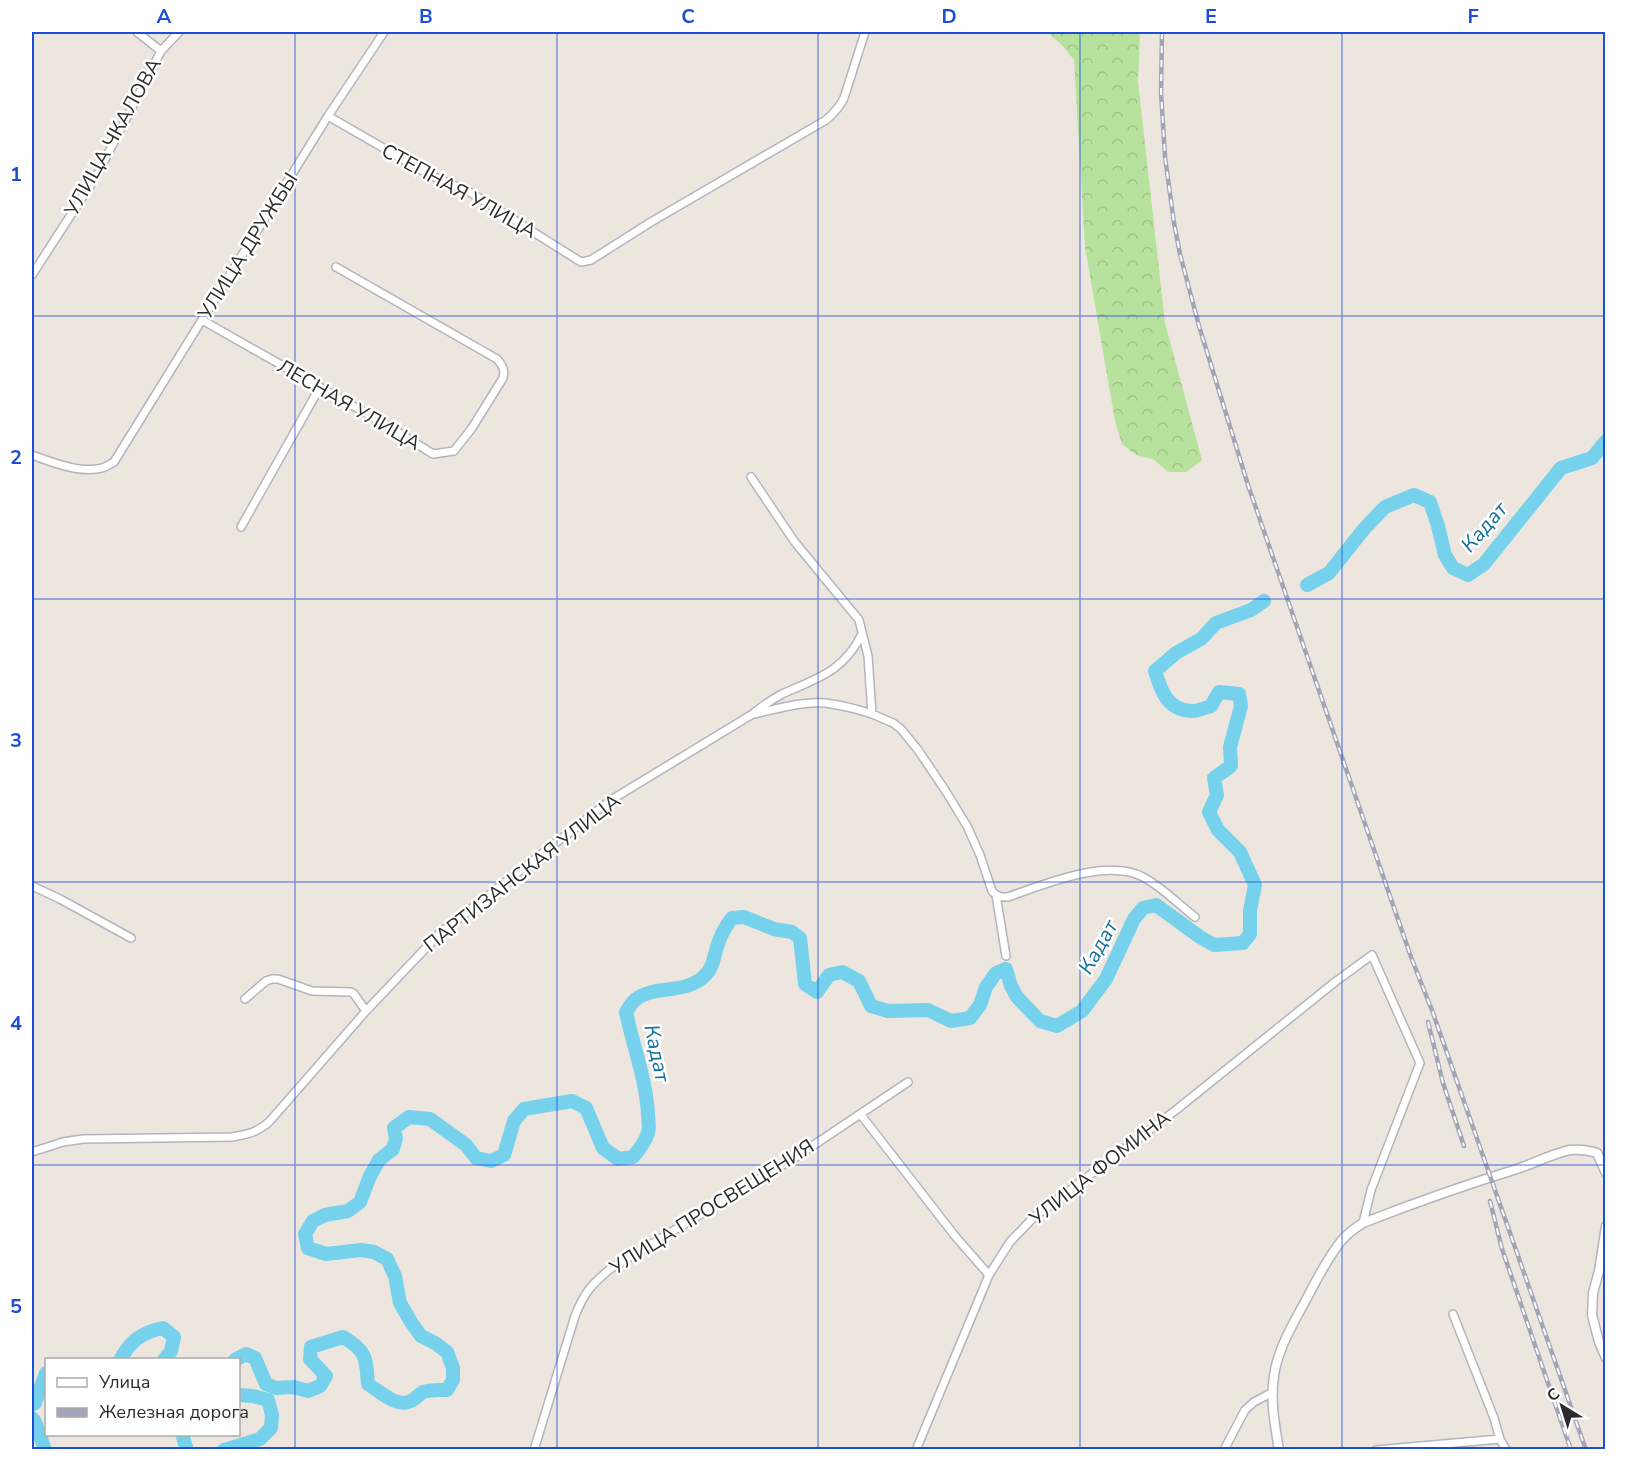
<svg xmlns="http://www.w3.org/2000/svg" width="1637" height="1481" viewBox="0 0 1637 1481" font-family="'Nunito Sans',sans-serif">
<defs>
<pattern id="forest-crowns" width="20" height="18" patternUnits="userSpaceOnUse" patternTransform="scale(1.5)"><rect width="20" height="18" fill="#b7e29d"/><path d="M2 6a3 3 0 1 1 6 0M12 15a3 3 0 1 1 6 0" fill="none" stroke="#9ec287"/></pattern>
</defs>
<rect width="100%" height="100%" fill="#ede6df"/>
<path fill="url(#forest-crowns)" d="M 1047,32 L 1140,32 L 1138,81 L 1165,323 L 1202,460 L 1186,472 L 1168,472 L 1153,459 L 1136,455 L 1122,444 L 1115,421 L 1085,247 L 1074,60 L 1062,45 Z"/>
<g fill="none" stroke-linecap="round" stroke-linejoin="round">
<path stroke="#75d1ec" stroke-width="14" d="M 1307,585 L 1329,573 L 1364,529 L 1385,507 L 1414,495 L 1430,502 L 1438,526 L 1445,555 L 1453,568 L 1468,575 L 1484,564 L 1561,468 L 1592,458 L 1606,441
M 120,1360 C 131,1340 141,1333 163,1328 L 174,1337 L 171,1351 L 164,1360
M 235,1360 L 246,1354 L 255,1358 L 266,1384 L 276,1388 L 294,1387 L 308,1391 L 320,1386 L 326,1376 L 310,1359 L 311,1347 L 343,1337 C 367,1351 366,1358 368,1384 C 380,1392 397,1408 411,1401 C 416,1399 419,1394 423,1392 C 431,1389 439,1390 447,1390 L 453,1380 L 453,1368 L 447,1352 L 435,1343 L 421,1336 L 411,1322 L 400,1303 L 395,1276 L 387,1259 L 374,1252 L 361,1250 L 326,1254 L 308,1248 L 305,1234 L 313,1221 L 325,1215 L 348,1211 L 360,1202 L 370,1176 L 379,1160 L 393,1149 L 396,1138 L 394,1128 L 409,1117 L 430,1119 L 466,1145 L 476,1158 L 491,1161 L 504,1155 L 514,1121 L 524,1109 L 572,1101 L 586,1108 L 603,1148 L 618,1159 L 633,1157 C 639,1150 645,1142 648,1133 C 650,1127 648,1120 648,1114 C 646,1079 633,1046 626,1012 C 629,1008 631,1003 635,1000 C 653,985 681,994 701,979 C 713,970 713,960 717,947 C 720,936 725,927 732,918 L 744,917 L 774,929 L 792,932 L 800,938 L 805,984 L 817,992 L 829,975 L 842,972 L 859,981 L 871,1006 L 888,1011 L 928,1010 L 951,1021 L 970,1018 L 980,1005 L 986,987 L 996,973 L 1006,969 L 1011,986 L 1017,997 L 1040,1021 L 1057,1026 L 1082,1011 L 1106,979 L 1134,919 L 1143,908 L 1156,905 L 1200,937 L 1214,945 L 1243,943 L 1250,934 L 1250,911 L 1255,885 L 1240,852 L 1218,830 L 1209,812 L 1217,795 L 1214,778 L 1231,766 L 1230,747 L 1241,706 L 1239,694 L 1219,692 L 1211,706 C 1205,708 1198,711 1192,711 C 1167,710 1161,691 1155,671 L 1176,653 L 1201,639 L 1216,623 L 1251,610 L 1264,601
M 32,1404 L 35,1403 L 46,1373
M 32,1418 L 35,1422 L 45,1450
M 182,1434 L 187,1450
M 224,1450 L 260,1439 L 271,1428 L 272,1415 L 268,1400 L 253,1396 L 238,1395"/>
<defs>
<path id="minor" d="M 137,32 L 161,51
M 328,116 L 432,176 L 468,191 L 581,262 L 591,260 L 651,222 L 826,120 C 834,113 840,107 844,98 L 865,32
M 32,275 L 98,173 L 161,51 L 179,32
M 202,320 L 385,424 L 433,454 L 454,451 L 472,428 L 503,378 C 505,370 503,366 497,359 L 336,267
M 32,455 C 51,462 81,474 102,468 C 106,467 110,464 114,462 L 328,116 L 384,32
M 751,477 L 794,541 L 859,620 L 868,656 L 872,714 L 893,723 L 901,729 L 918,750 L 945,790 L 967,826 L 980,855 L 992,891 C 997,897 1001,897 1008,897 C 1045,884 1106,858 1143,877 C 1162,887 1178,904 1195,917
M 241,527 L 320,387
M 754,714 C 777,709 801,701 825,703 C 841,705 857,709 872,714
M 32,886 L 60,899 L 131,938
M 996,895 L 1006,956
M 245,999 L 266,981 L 272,979 L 278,979 L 312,991 L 351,992 L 354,994 L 366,1011
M 861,1115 L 955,1236 L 989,1275
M 32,1152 L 63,1142 L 83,1139 L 232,1137 C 248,1134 256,1133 269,1122 L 366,1011 L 440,933 L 611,800 L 751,715 C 761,707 771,700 782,694 C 818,678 843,672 862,634
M 1453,1314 L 1494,1418 L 1500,1439 L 1506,1450
M 534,1450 L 575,1316 C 584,1293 591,1285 610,1269 L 799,1155 L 908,1082
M 916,1450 L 989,1275 L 1010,1242 L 1033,1218 L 1176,1110 L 1335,982 L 1372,955 L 1420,1063 L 1371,1190 L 1363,1223
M 1224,1450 L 1245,1410 L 1254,1402 L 1273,1392
M 1376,1450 L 1500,1439"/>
<path id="tertiary" d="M 1606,1226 L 1599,1271 L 1593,1293 L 1592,1315 L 1599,1342 L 1606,1358
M 1279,1450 C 1275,1426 1270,1400 1274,1376 C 1278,1347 1295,1321 1308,1296 C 1318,1277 1328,1257 1342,1240 C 1348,1233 1355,1228 1363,1223 C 1414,1203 1465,1185 1517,1169 C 1535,1163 1551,1154 1570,1150 C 1580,1149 1588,1150 1597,1153 L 1606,1173"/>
</defs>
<use href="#minor" stroke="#b2b5bf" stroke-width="10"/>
<use href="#tertiary" stroke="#b2b5bf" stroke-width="11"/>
<use href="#minor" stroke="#fff" stroke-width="7"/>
<use href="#tertiary" stroke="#fff" stroke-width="8"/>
<defs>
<path id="rail" d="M 1162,32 L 1161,92 L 1165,157 L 1174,223 L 1180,254 L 1199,326 L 1248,485 L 1411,957 L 1433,1013 L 1586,1450
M 1428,1022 L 1443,1083 L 1464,1146
M 1490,1201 L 1502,1249 L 1571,1450"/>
</defs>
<use href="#rail" stroke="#a1a5b6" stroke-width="4.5"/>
<use href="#rail" stroke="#fff" stroke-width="2" stroke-dasharray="7" stroke-linecap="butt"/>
</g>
<path fill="none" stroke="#1d4ed8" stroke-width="1.5" stroke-opacity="0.55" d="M 295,32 L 295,1450M 557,32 L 557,1450M 818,32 L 818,1450M 1080,32 L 1080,1450M 1342,32 L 1342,1450M 32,316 L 1606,316M 32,599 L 1606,599M 32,882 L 1606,882M 32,1165 L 1606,1165"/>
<g text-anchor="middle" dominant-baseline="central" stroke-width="5" stroke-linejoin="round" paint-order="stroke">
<g font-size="20" fill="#2c2c2c" stroke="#fff">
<text transform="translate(113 137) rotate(-61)">УЛИЦА ЧКАЛОВА</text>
<text transform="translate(459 191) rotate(29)">СТЕПНАЯ УЛИЦА</text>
<text transform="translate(248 246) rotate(-58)">УЛИЦА ДРУЖБЫ</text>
<text transform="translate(349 405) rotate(30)">ЛЕСНАЯ УЛИЦА</text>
<text transform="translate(522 873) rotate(-38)">ПАРТИЗАНСКАЯ УЛИЦА</text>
<text transform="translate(1100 1168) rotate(-38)">УЛИЦА ФОМИНА</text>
<text transform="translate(712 1207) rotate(-32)">УЛИЦА ПРОСВЕЩЕНИЯ</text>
</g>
<g font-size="21" font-style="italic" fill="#11719b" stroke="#fff">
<text transform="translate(1484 527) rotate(-49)">Кадат</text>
<text transform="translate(1098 947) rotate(-61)">Кадат</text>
<text transform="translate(657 1053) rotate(78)">Кадат</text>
</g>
</g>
<rect width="1637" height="1481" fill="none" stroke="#ffffff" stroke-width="66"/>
<rect x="45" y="1358" width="195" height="78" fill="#ffffff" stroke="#ababab" stroke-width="1.5"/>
<rect x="57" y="1378" width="30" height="9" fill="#ffffff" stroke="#ababab" stroke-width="1.5"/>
<text x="99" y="1388" font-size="18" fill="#2c2c2c">Улица</text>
<rect x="57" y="1408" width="30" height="9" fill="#a1a5b6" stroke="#ababab" stroke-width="1.5"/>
<text x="99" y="1418" font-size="18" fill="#2c2c2c">Железная дорога</text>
<g transform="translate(1562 1406) rotate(322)" stroke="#ffffff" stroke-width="4.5" paint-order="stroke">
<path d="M0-4.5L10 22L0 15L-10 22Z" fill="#2c2c2c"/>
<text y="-9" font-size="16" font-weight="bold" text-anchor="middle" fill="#2c2c2c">С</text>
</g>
<rect x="33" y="33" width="1571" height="1415" fill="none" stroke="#1d4ed8" stroke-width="2"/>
<g font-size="20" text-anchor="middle" font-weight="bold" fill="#1d4ed8">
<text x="164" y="23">A</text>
<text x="426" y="23">B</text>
<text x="688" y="23">C</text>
<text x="949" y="23">D</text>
<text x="1211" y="23">E</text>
<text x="1473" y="23">F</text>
<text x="16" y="181">1</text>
<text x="16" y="464">2</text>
<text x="16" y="747">3</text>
<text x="16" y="1030">4</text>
<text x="16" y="1313">5</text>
</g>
</svg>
